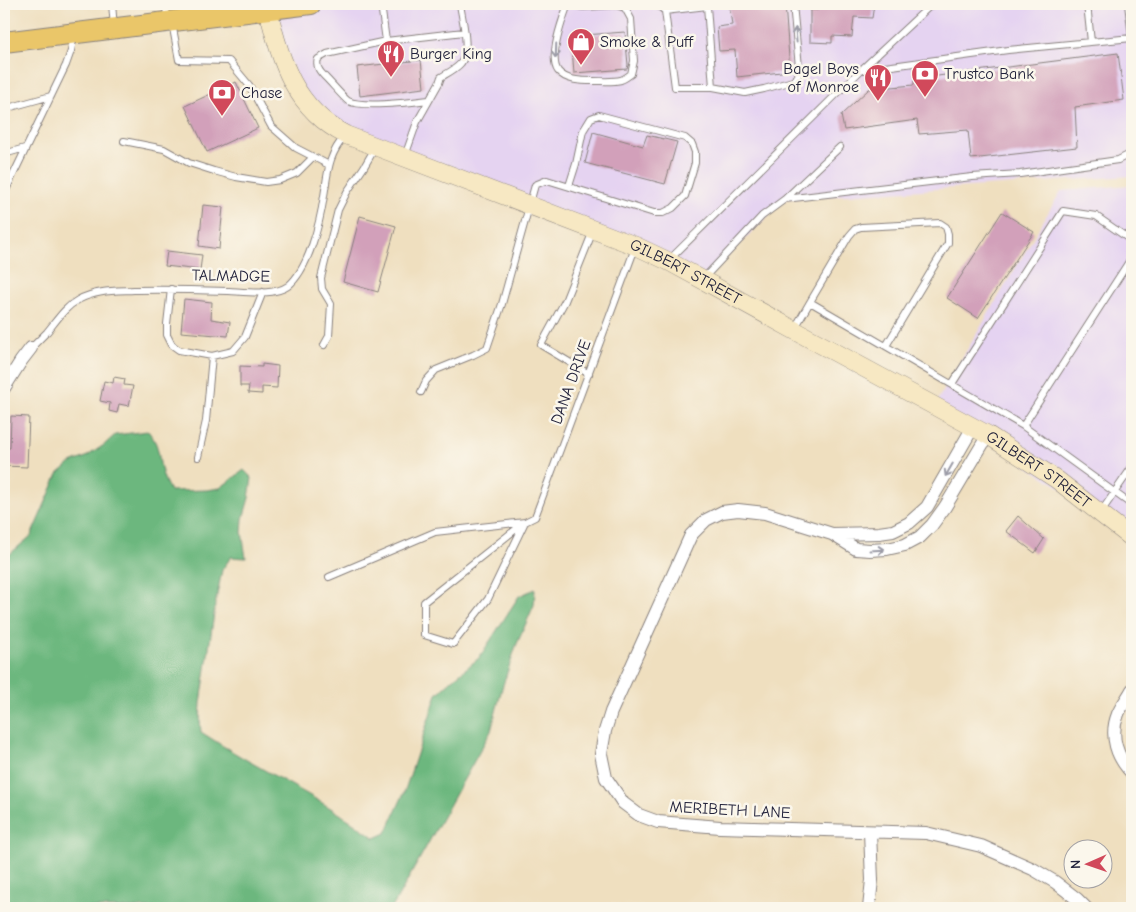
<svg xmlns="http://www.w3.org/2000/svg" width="1136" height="912" viewBox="0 0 1136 912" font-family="'Comic Neue',sans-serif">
<rect width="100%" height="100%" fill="#fbf7ec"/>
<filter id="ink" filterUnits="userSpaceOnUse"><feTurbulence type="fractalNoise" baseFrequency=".02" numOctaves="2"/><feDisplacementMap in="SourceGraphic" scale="10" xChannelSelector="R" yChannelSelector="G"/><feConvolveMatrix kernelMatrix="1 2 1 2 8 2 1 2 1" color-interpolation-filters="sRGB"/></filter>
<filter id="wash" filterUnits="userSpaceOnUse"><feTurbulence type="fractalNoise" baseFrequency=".0096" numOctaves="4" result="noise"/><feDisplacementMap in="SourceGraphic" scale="20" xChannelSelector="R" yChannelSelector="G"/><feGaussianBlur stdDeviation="1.12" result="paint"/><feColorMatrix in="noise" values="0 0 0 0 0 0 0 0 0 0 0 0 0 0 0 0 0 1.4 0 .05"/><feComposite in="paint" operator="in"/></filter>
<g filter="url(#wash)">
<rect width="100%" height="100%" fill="#efdfbf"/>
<path fill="#e5d3f1" d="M 166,4 L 1132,4 L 1132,176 L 785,199 L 703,280 L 346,135 L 313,111 L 267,10 L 168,22 Z
M 1132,185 L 1132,534 L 934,406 L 1061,191 Z"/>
<path fill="#6cb77e" stroke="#476c5c" d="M 148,431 C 161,447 157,454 162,472 C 163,478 167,485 170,491 L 207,490 L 220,488 L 244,470 L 252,478 L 249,498 L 243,519 L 242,532 L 246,558 L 231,557 L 222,570 L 216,600 L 201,703 L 200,721 L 201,732 C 258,770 321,797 375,838 L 386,833 L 404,793 L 437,694 L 453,679 L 479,658 L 519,596 L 535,589 L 534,605 L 516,646 L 502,688 L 491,731 L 392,908 L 4,908 L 4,559 L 31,536 L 58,474 L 71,463 L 86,457 L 104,445 L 115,435 Z"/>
<g id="blocks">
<path fill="#d2a0ba" d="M 729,4 L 785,4 L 790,71 L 737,77 L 735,50 L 719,51 L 717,27 L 732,25 Z
M 818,4 L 874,4 L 872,18 L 854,17 L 852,37 L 832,36 L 832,43 L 810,42 L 810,10 L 818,10 Z
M 625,32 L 628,65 L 627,69 L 574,73 L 571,36 Z
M 1118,53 L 1124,100 L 1075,107 L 1077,147 L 971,159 L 968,130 L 919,134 L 917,120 L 844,130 L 841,115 L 869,89 L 914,85 L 914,79 Z
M 421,60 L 424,88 L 360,96 L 357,67 Z
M 236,82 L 258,128 L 207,152 L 185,106 Z
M 593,132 L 643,146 L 647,135 L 677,142 L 665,184 L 585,163 Z
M 203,205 L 223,207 L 219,249 L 199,246 Z
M 1002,212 L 1034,232 L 978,318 L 947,298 Z
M 360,216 L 396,226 L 378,292 L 343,282 Z
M 167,251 L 202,255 L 200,270 L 165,266 Z
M 184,299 L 212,302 L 211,319 L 230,322 L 228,336 L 181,332 Z
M 262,364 L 278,366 L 277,388 L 262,387 L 262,394 L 248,393 L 249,386 L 240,386 L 240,366 L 262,367 Z
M 114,377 L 125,379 L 124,385 L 133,386 L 129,406 L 119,404 L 117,413 L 109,411 L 110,403 L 100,401 L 104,381 L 113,383 Z
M 11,416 L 29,417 L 27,467 L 4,466 L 4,448 L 10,448 Z
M 1018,516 L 1044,539 L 1035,553 L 1006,531 Z"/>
</g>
</g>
<g filter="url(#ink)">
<use href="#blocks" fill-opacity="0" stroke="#88807d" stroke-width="1"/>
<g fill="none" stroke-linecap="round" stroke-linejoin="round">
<defs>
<path id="lane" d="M 112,4 L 114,27
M 166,4 L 167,20
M 381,4 L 386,41 L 464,32
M 568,4 C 563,18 548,57 558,71 C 566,81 582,81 594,81 C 603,81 613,82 621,80 C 624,79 628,76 631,74 L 634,61 L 631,19 L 625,8 L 616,5 L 583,7 L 568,4
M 656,4 L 665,11
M 706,4 L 707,6 L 713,87 L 675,87 L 665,11 L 707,6
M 1087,4 L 1091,42
M 1128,4 L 1132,37
M 172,23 L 179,60 L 229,61 L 249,85 L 271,126 L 296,148 L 329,165
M 386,41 L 327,54 L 318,59 C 315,67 321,73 327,79 C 331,83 344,98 348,101 C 362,108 413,102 429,100
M 863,70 L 1008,50 L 1132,38
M 713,87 L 745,93 L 764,89 L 793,81 L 798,76 L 799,67 L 793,4
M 4,109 L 51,96
M 124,141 L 164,149 L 189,163 L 214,171 L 236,177 L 266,182 L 280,180 L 297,173 L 313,157
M 4,154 L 25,148
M 405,156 L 417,122 L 439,83 L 441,77 C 448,73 456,69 461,63 C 471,50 462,19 460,4
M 4,194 L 66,65 L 71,51 L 74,35
M 785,199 L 840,147
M 1132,257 L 1023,426 L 1132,505
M 669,260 L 861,70 L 932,4
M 703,279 L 762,216 L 785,199 L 972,177 L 1020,174 L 1118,160 L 1132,153
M 171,289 L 167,324 L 167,335 L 172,345 L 179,350 L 212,356 L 233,351 L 245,337 L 263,292
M 810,302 L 849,236 L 855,229 L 861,227 L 940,223 L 946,227 L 948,234 L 948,243 L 886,346
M 795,328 L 810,302 L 1023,426
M 324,345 L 329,336 L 331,304 L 322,289 L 321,278 L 338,210 L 347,192 L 364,167 L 375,148
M 31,348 C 36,343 42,337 47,332 C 57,320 65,307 78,300 C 96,290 115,291 134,290 C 166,289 197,290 229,291 C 246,292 274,296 288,286 C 309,269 320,222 324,196 C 328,172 328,155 345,136
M 589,374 L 541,345 L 565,301 L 593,231
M 952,384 L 1063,211 L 1096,216 L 1132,241
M 421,392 L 426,381 L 436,370 L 473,355 L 487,348 L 502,304 L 535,185 L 547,180 L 654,213 L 663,213 L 673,208 L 685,196 L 695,163 L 695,152 L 692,144 L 685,138 L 599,115 L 591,118 L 583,131 L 576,164 L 569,186
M 198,457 L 206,421 L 212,356
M 1101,512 L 1132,467
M 525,522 L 488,599 L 453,644 L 424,635 L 424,602 Z
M 329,577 L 435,532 L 525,522 L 535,517 L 635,248"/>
<path id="street" d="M 4,388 L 21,361 L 31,348
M 988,435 L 945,507 L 932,525 L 920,537 L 905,545 L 887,549 L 870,550 L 856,549 L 832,534 L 765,513 L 738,510 L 722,512 L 706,520 L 691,535 L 611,712 L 605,731 L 601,754 L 606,778 L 623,803 L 639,815 L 658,822 L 720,827 L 926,833 L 981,846 L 1033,869 L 1055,882 L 1077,899 L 1086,908
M 832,534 L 879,533 L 893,531 L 909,523 L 927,507 L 973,427
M 1132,690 C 1128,698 1121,706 1118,714 C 1109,736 1117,758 1132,773
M 869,908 L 872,880 L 870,832"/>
<g id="secondary">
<path id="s1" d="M 268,9 C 280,61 295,109 346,135 L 636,246 L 668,261 L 794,330 L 988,435 L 1056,479 L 1132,538"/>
</g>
<path id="primary" d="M 4,42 L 311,4"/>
</defs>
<use href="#lane" stroke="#88807d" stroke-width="8"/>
<use href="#street" stroke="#88807d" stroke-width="14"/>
<use href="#secondary" stroke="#88807d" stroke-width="19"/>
<use href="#primary" stroke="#88807d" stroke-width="22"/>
<use href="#lane" stroke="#fff" stroke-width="6"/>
<use href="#street" stroke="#fff" stroke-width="12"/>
<use href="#secondary" stroke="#f7e8c3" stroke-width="18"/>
<use href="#primary" stroke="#eac669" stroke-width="20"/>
</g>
<defs><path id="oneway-shaft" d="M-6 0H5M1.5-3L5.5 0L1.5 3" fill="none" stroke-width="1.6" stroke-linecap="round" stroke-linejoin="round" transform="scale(1.25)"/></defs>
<g stroke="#9c9ca7">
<use href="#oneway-shaft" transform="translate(796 35) rotate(-95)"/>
<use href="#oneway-shaft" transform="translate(556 51) rotate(92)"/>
<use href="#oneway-shaft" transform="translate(949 470) rotate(120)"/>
<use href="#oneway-shaft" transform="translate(877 550) rotate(-3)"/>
</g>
</g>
<defs>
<symbol id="shop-pin" viewBox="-11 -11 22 30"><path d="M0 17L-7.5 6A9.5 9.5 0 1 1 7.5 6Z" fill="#d1495b" stroke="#fbf7ec"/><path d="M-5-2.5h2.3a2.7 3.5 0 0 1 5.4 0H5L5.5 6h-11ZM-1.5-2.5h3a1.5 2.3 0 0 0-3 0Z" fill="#fff"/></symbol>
<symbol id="restaurant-pin" viewBox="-11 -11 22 30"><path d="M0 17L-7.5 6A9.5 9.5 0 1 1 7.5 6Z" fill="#d1495b" stroke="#fbf7ec"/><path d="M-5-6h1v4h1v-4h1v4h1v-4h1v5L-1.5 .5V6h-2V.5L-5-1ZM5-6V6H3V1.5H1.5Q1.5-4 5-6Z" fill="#fff"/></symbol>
<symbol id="bank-pin" viewBox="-11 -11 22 30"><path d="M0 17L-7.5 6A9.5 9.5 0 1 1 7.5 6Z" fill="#d1495b" stroke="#fbf7ec"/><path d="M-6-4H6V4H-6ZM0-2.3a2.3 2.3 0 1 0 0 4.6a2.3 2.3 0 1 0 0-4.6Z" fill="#fff"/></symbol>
</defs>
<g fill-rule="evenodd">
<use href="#shop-pin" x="565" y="26" width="32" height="43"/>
<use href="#restaurant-pin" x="375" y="38" width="32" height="43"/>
<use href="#bank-pin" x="909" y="58" width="32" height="43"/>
<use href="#restaurant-pin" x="862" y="62" width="32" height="43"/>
<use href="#bank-pin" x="206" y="77" width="32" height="43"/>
</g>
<g text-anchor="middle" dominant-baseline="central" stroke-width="5" stroke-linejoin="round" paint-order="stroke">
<g font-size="16" fill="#22223b" stroke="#fbf7ec" text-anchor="start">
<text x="600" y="42">Smoke &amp; Puff</text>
<text x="410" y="54">Burger King</text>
<text x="859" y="69" text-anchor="end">Bagel Boys<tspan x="859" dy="18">of Monroe</tspan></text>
<text x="944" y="74">Trustco Bank</text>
<text x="241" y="93">Chase</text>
</g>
<g font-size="16" fill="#22223b" stroke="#fbf7ec">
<text stroke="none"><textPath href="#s1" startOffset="520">GILBERT STREET</textPath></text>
<text transform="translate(231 276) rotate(1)">TALMADGE</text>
<text transform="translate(571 382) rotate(-70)">DANA DRIVE</text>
<text stroke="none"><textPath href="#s1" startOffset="925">GILBERT STREET</textPath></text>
<text transform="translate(730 810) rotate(3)">MERIBETH LANE</text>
</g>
</g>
<rect width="1136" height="912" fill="none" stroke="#fbf7ec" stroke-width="20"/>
<g transform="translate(1088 864) rotate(268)"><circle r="24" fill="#fbf7ec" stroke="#a4a2a5"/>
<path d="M0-4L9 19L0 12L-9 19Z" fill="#d1495b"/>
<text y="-8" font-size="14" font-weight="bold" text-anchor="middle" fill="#22223b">N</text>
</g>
</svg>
